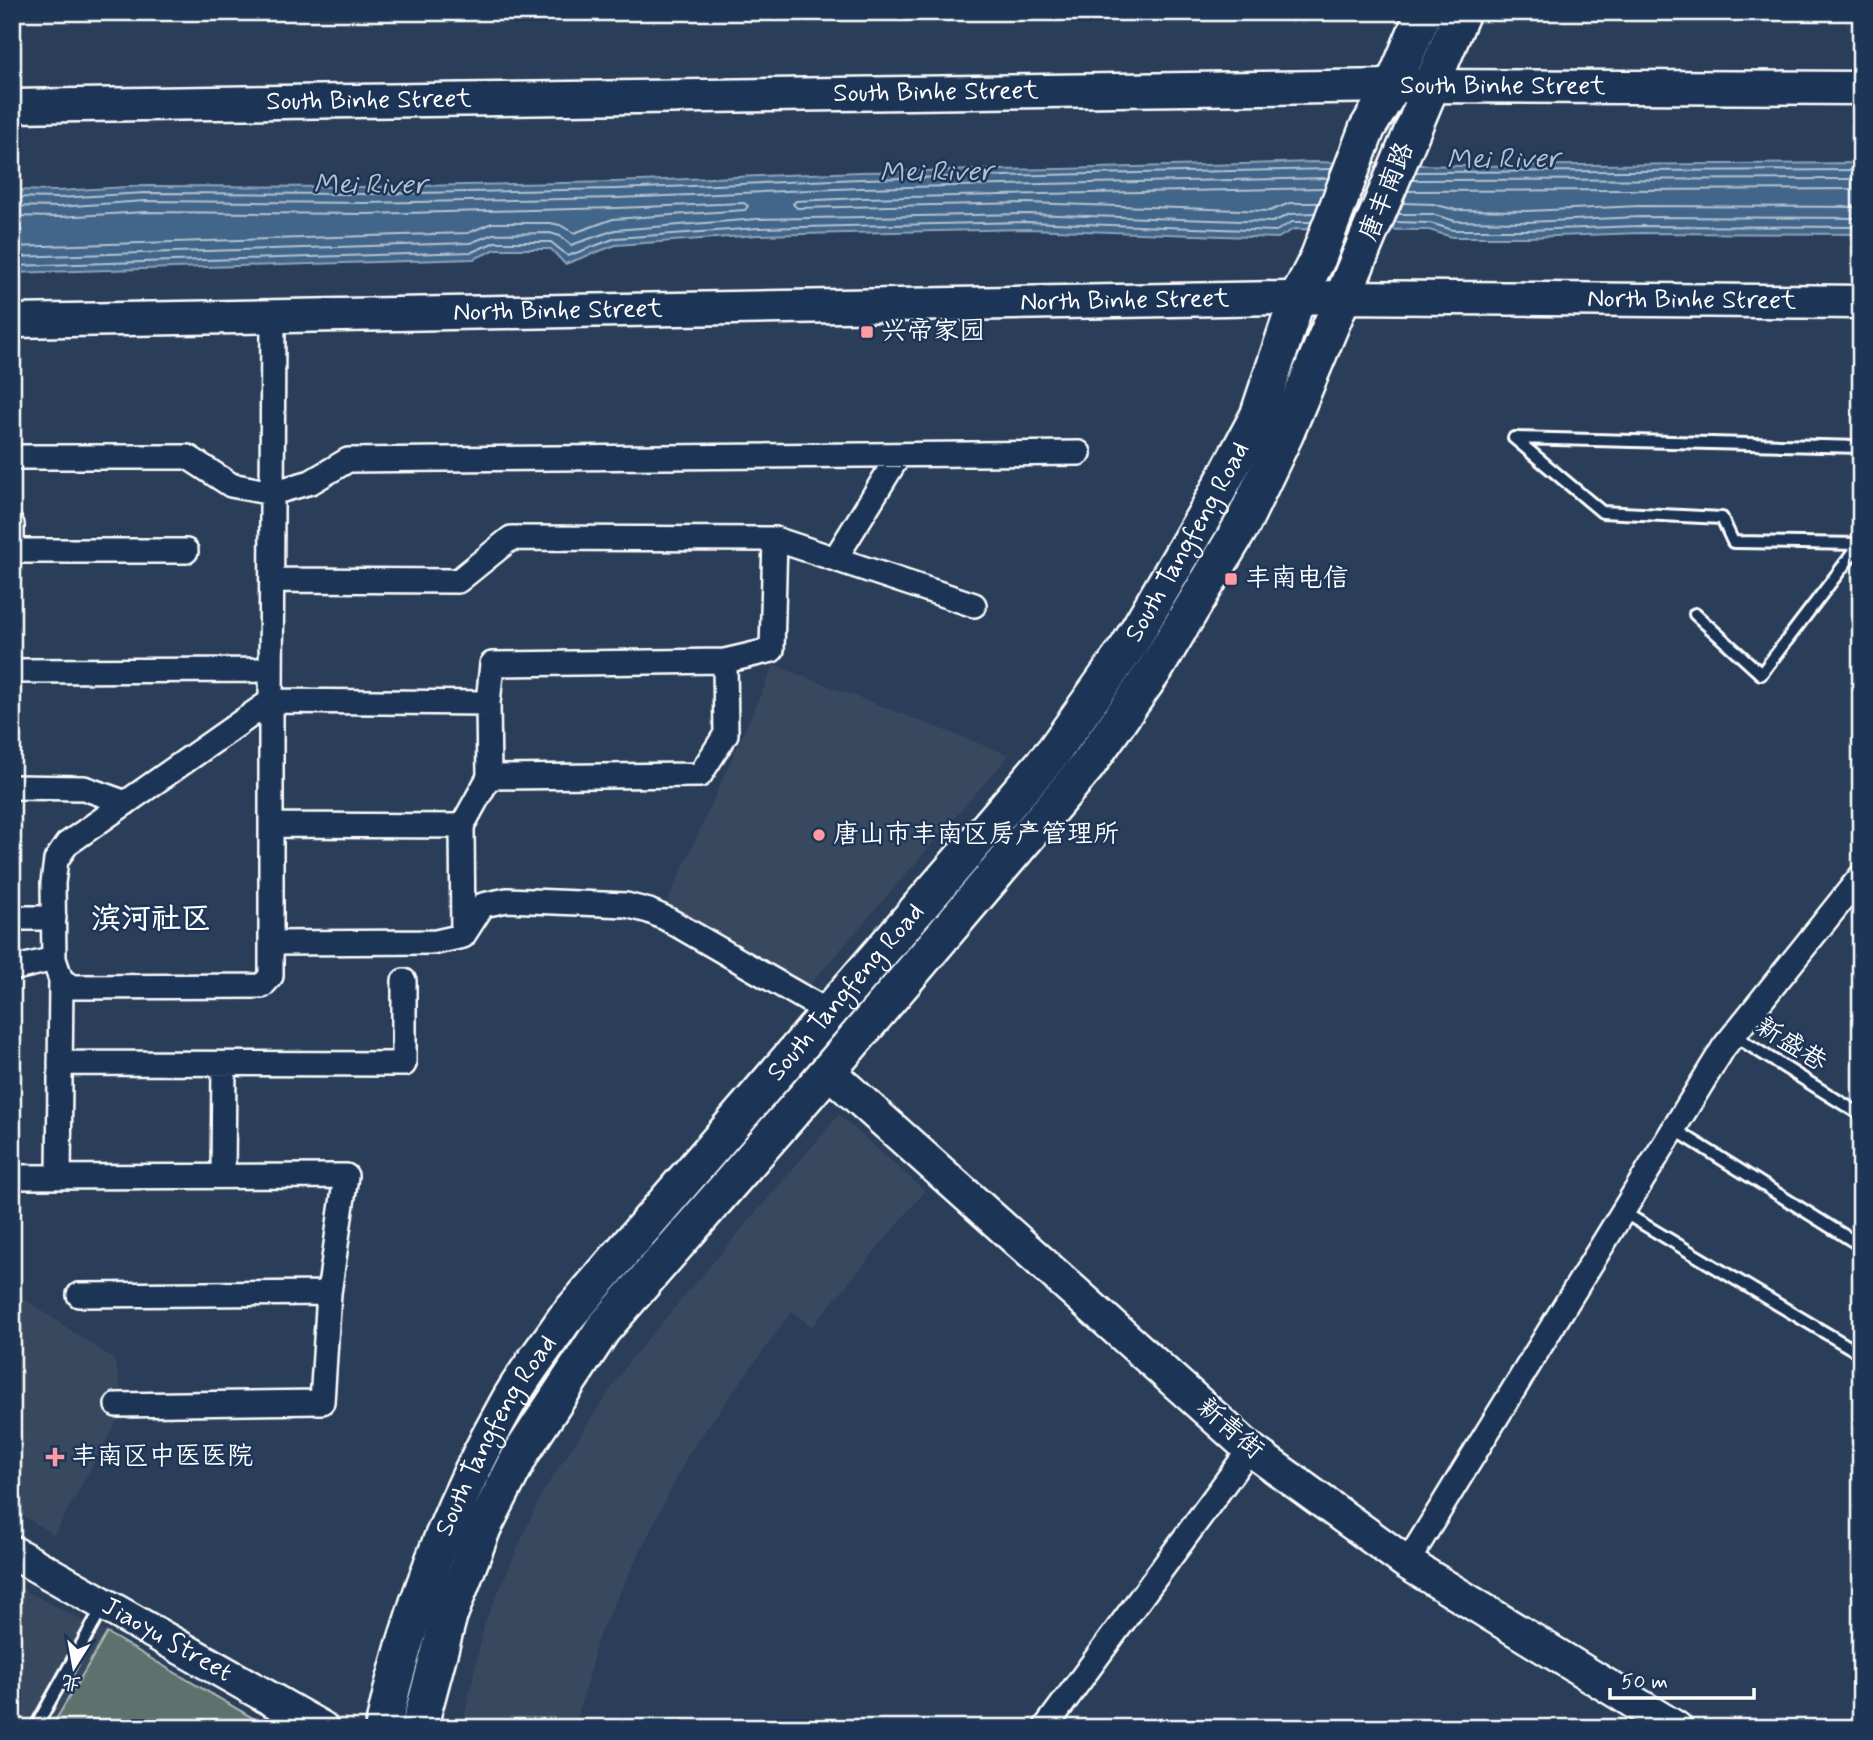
<svg xmlns="http://www.w3.org/2000/svg" width="1873" height="1740" viewBox="0 0 1873 1740" font-family="Mynerve,'LXGW WenKai TC',sans-serif">
<rect width="100%" height="100%" fill="#2a3e5a"/>
<filter id="ink" filterUnits="userSpaceOnUse"><feTurbulence type="fractalNoise" baseFrequency=".0143" numOctaves="2"/><feDisplacementMap in="SourceGraphic" scale="14" xChannelSelector="R" yChannelSelector="G"/><feConvolveMatrix kernelMatrix="1 2 1 2 8 2 1 2 1" color-interpolation-filters="sRGB"/></filter>
<g filter="url(#ink)">
<path fill="#39485e" d="M 774,665 L 1009,755 L 809,986 L 662,914 Z
M 839,1115 L 925,1191 L 812,1327 L 792,1311 L 690,1451 L 599,1634 L 575,1728 L 462,1728 L 485,1622 L 542,1493 L 630,1360 Z
M 12,1291 L 114,1359 L 125,1406 L 54,1535 L 12,1509 Z
M 12,1584 L 107,1633 L 51,1728 L 12,1728 Z"/>
<path fill="#5d726d" stroke="#aeb8b6" stroke-width="2" d="M 107,1633 L 270,1728 L 51,1728 Z"/>
<path fill="#43668a" stroke="#8ea3b9" stroke-width="2" d="M 1313,162 L 1458,166 L 1861,163 L 1861,234 L 1641,233 L 1528,237 L 1452,237 L 1429,230 L 1294,229 L 1278,238 L 1027,229 L 758,235 L 616,245 L 565,264 L 551,249 L 496,249 L 474,259 L 12,273 L 12,190 L 58,191 L 145,186 L 365,187 L 616,182 L 860,172 L 1061,169 Z"/>
<g fill="none" stroke-linecap="round" stroke-linejoin="round">
<path stroke="#b4c2d0" stroke-width="2" d="M 1416,172 L 1861,170
M 1412,180 L 1861,179
M 1408,191 L 1861,189
M 12,197 L 58,198 L 145,193 L 365,194 L 616,189 L 861,179 L 1331,169
M 1318,203 L 1290,203 L 1270,211 L 1027,203 L 797,208 L 793,204 L 796,201 L 861,198 L 1324,188
M 1403,203 L 1433,204 L 1456,210 L 1527,211 L 1640,206 L 1861,207
M 12,206 L 58,207 L 145,201 L 365,203 L 616,198 L 861,188 L 1328,178
M 1398,214 L 1432,214 L 1455,221 L 1527,222 L 1640,217 L 1861,218
M 12,216 L 58,217 L 146,212 L 365,214 L 617,208 L 744,203 L 748,206 L 745,210 L 613,219 L 574,233 L 560,225 L 550,223 L 492,223 L 468,233 L 12,247
M 1395,222 L 1430,223 L 1453,230 L 1527,230 L 1640,226 L 1861,227
M 12,257 L 470,243 L 493,234 L 550,233 L 560,236 L 571,245 L 615,230 L 757,219 L 1027,214 L 1273,222 L 1290,214 L 1314,213
M 12,266 L 472,252 L 495,242 L 551,242 L 568,256 L 616,238 L 758,228 L 1027,222 L 1276,231 L 1292,222 L 1311,222"/>
<defs>
<path id="lane" d="M 1860,544 L 1733,542 L 1722,518 L 1602,512 L 1514,438 L 1861,447
M 1695,614 L 1761,674 L 1860,544
M 1733,1035 L 1861,1115
M 1674,1129 L 1861,1246
M 1623,1212 L 1861,1354
M 35,1728 L 102,1608"/>
<path id="street" d="M 273,318 L 271,701 L 67,844 L 56,860 L 53,883 L 54,959 L 61,980 L 72,987 L 262,986 L 271,976 L 271,701 L 488,703
M 12,457 L 188,457 L 231,485 L 272,493 L 311,482 L 348,460 L 1079,453
M 12,525 L 12,552
M 13,551 L 186,551
M 835,559 L 899,455
M 272,580 L 458,581 L 511,538 L 775,539 L 974,605
M 12,671 L 271,670
M 489,777 L 488,703 L 492,664 L 725,661 L 772,650 L 775,539
M 12,787 L 84,788 L 126,803
M 271,825 L 462,826
M 12,918 L 54,918
M 463,936 L 462,826 L 489,777 L 700,775 L 726,734 L 725,661
M 271,943 L 436,942 L 463,936 L 483,905 L 507,900 L 626,905 L 649,911 L 667,919 L 830,1013
M 12,969 L 54,959
M 60,1063 L 404,1064 L 404,981
M 223,1176 L 224,1064
M 12,1177 L 346,1176 L 329,1293 L 79,1295
M 59,1177 L 61,980
M 117,1405 L 322,1402 L 329,1293
M 1407,1563 L 1724,1047 L 1861,876
M 1045,1728 L 1250,1449"/>
<g id="secondary">
<path id="s1" d="M 12,106 L 1393,86 L 1861,88"/>
<path id="s2" d="M 12,321 L 1341,297 L 1861,302"/>
<path d="M 828,1071 L 1250,1449 L 1407,1563 L 1676,1728"/>
<path id="s3" d="M 12,1552 L 322,1728"/>
</g>
<g id="primary">
<path id="s4" d="M 383,1728 C 407,1616 451,1503 507,1404 C 523,1375 545,1348 564,1320 L 1054,751 L 1128,647 L 1210,506 L 1258,416 L 1297,299 L 1318,258 L 1367,129 L 1393,86 L 1424,12"/>
<path d="M 419,1728 L 449,1616 L 483,1528 L 522,1452 L 603,1329 L 828,1071 L 1087,766 L 1156,668 L 1242,525 L 1285,435 L 1462,12"/>
</g>
</defs>
<use href="#lane" stroke="#fff" stroke-width="16"/>
<use href="#street" stroke="#fff" stroke-width="28"/>
<use href="#secondary" stroke="#fff" stroke-width="37"/>
<use href="#primary" stroke="#fff" stroke-width="40"/>
<use href="#lane" stroke="#1d3557" stroke-width="10"/>
<use href="#street" stroke="#1d3557" stroke-width="23"/>
<use href="#secondary" stroke="#1d3557" stroke-width="32"/>
<use href="#primary" stroke="#1d3557" stroke-width="35"/>
</g>
</g>
<g fill="#ff9aa2" stroke="#1d3557" stroke-width="2.5">
<rect x="860" y="325" width="14" height="14" rx="3.5"/>
<rect x="1224" y="572" width="14" height="14" rx="3.5"/>
<circle cx="819" cy="835" r="7"/>
<path d="M51.5 1446.5h7v7h7v7h-7v7h-7v-7h-7v-7h7z"/>
</g>
<g text-anchor="middle" dominant-baseline="central" stroke-width="5" stroke-linejoin="round" paint-order="stroke">
<g font-size="26" fill="#fff" stroke="#1d3557">
<text stroke="none"><textPath href="#s1" startOffset="1491">South Binhe Street</textPath></text>
<text stroke="none"><textPath href="#s1" startOffset="924">South Binhe Street</textPath></text>
<text stroke="none"><textPath href="#s1" startOffset="357">South Binhe Street</textPath></text>
<text transform="translate(1387 192) rotate(-68)">唐丰南路</text>
<text stroke="none"><textPath href="#s2" startOffset="1680">North Binhe Street</textPath></text>
<text stroke="none"><textPath href="#s2" startOffset="1113">North Binhe Street</textPath></text>
<text stroke="none"><textPath href="#s2" startOffset="546">North Binhe Street</textPath></text>
<text stroke="none"><textPath href="#s4" startOffset="1449">South Tangfeng Road</textPath></text>
<text stroke="none"><textPath href="#s4" startOffset="882">South Tangfeng Road</textPath></text>
<text transform="translate(1791 1045) rotate(32)">新盛巷</text>
<text transform="translate(1230 1429) rotate(41)">新青街</text>
<text stroke="none"><textPath href="#s4" startOffset="315">South Tangfeng Road</textPath></text>
<text stroke="none"><textPath href="#s3" startOffset="178">Jiaoyu Street</textPath></text>
</g>
<g font-size="26" fill="#fff" stroke="#1d3557" text-anchor="start">
<text x="881" y="332">兴帝家园</text>
<text x="1245" y="579">丰南电信</text>
<text x="833" y="835">唐山市丰南区房产管理所</text>
<text x="71" y="1457">丰南区中医医院</text>
</g>
<g font-size="28" font-style="italic" fill="#b4c2d0" stroke="#1d3557">
<text transform="translate(1503 160) rotate(-1)">Mei River</text>
<text transform="translate(936 173) rotate(-1)">Mei River</text>
<text x="370" y="185">Mei River</text>
</g>
<g font-size="30" font-weight="bold" fill="#fff" stroke="#1d3557">
<text x="151" y="919">滨河社区</text>
</g>
</g>
<rect width="1873" height="1740" fill="none" stroke="#1d3557" stroke-width="42"/>
<rect x="21" y="21" width="1831" height="1698" fill="none" stroke="#fff" stroke-width="2.5" filter="url(#ink)"/>
<g transform="translate(74 1667) rotate(191)" stroke="#1d3557" stroke-width="5" paint-order="stroke">
<path d="M0-5L12 26L0 18L-12 26Z" fill="#ffffff"/>
<text y="-10" font-size="19" font-weight="bold" text-anchor="middle" fill="#ffffff">北</text>
</g>
<path d="M1610 1688v10h144v-10" fill="none" stroke="#ffffff" stroke-width="3.5"/>
<text x="1621" y="1688" font-size="21" fill="#ffffff" stroke="#1d3557" stroke-width="5" paint-order="stroke">50 m</text>
</svg>
